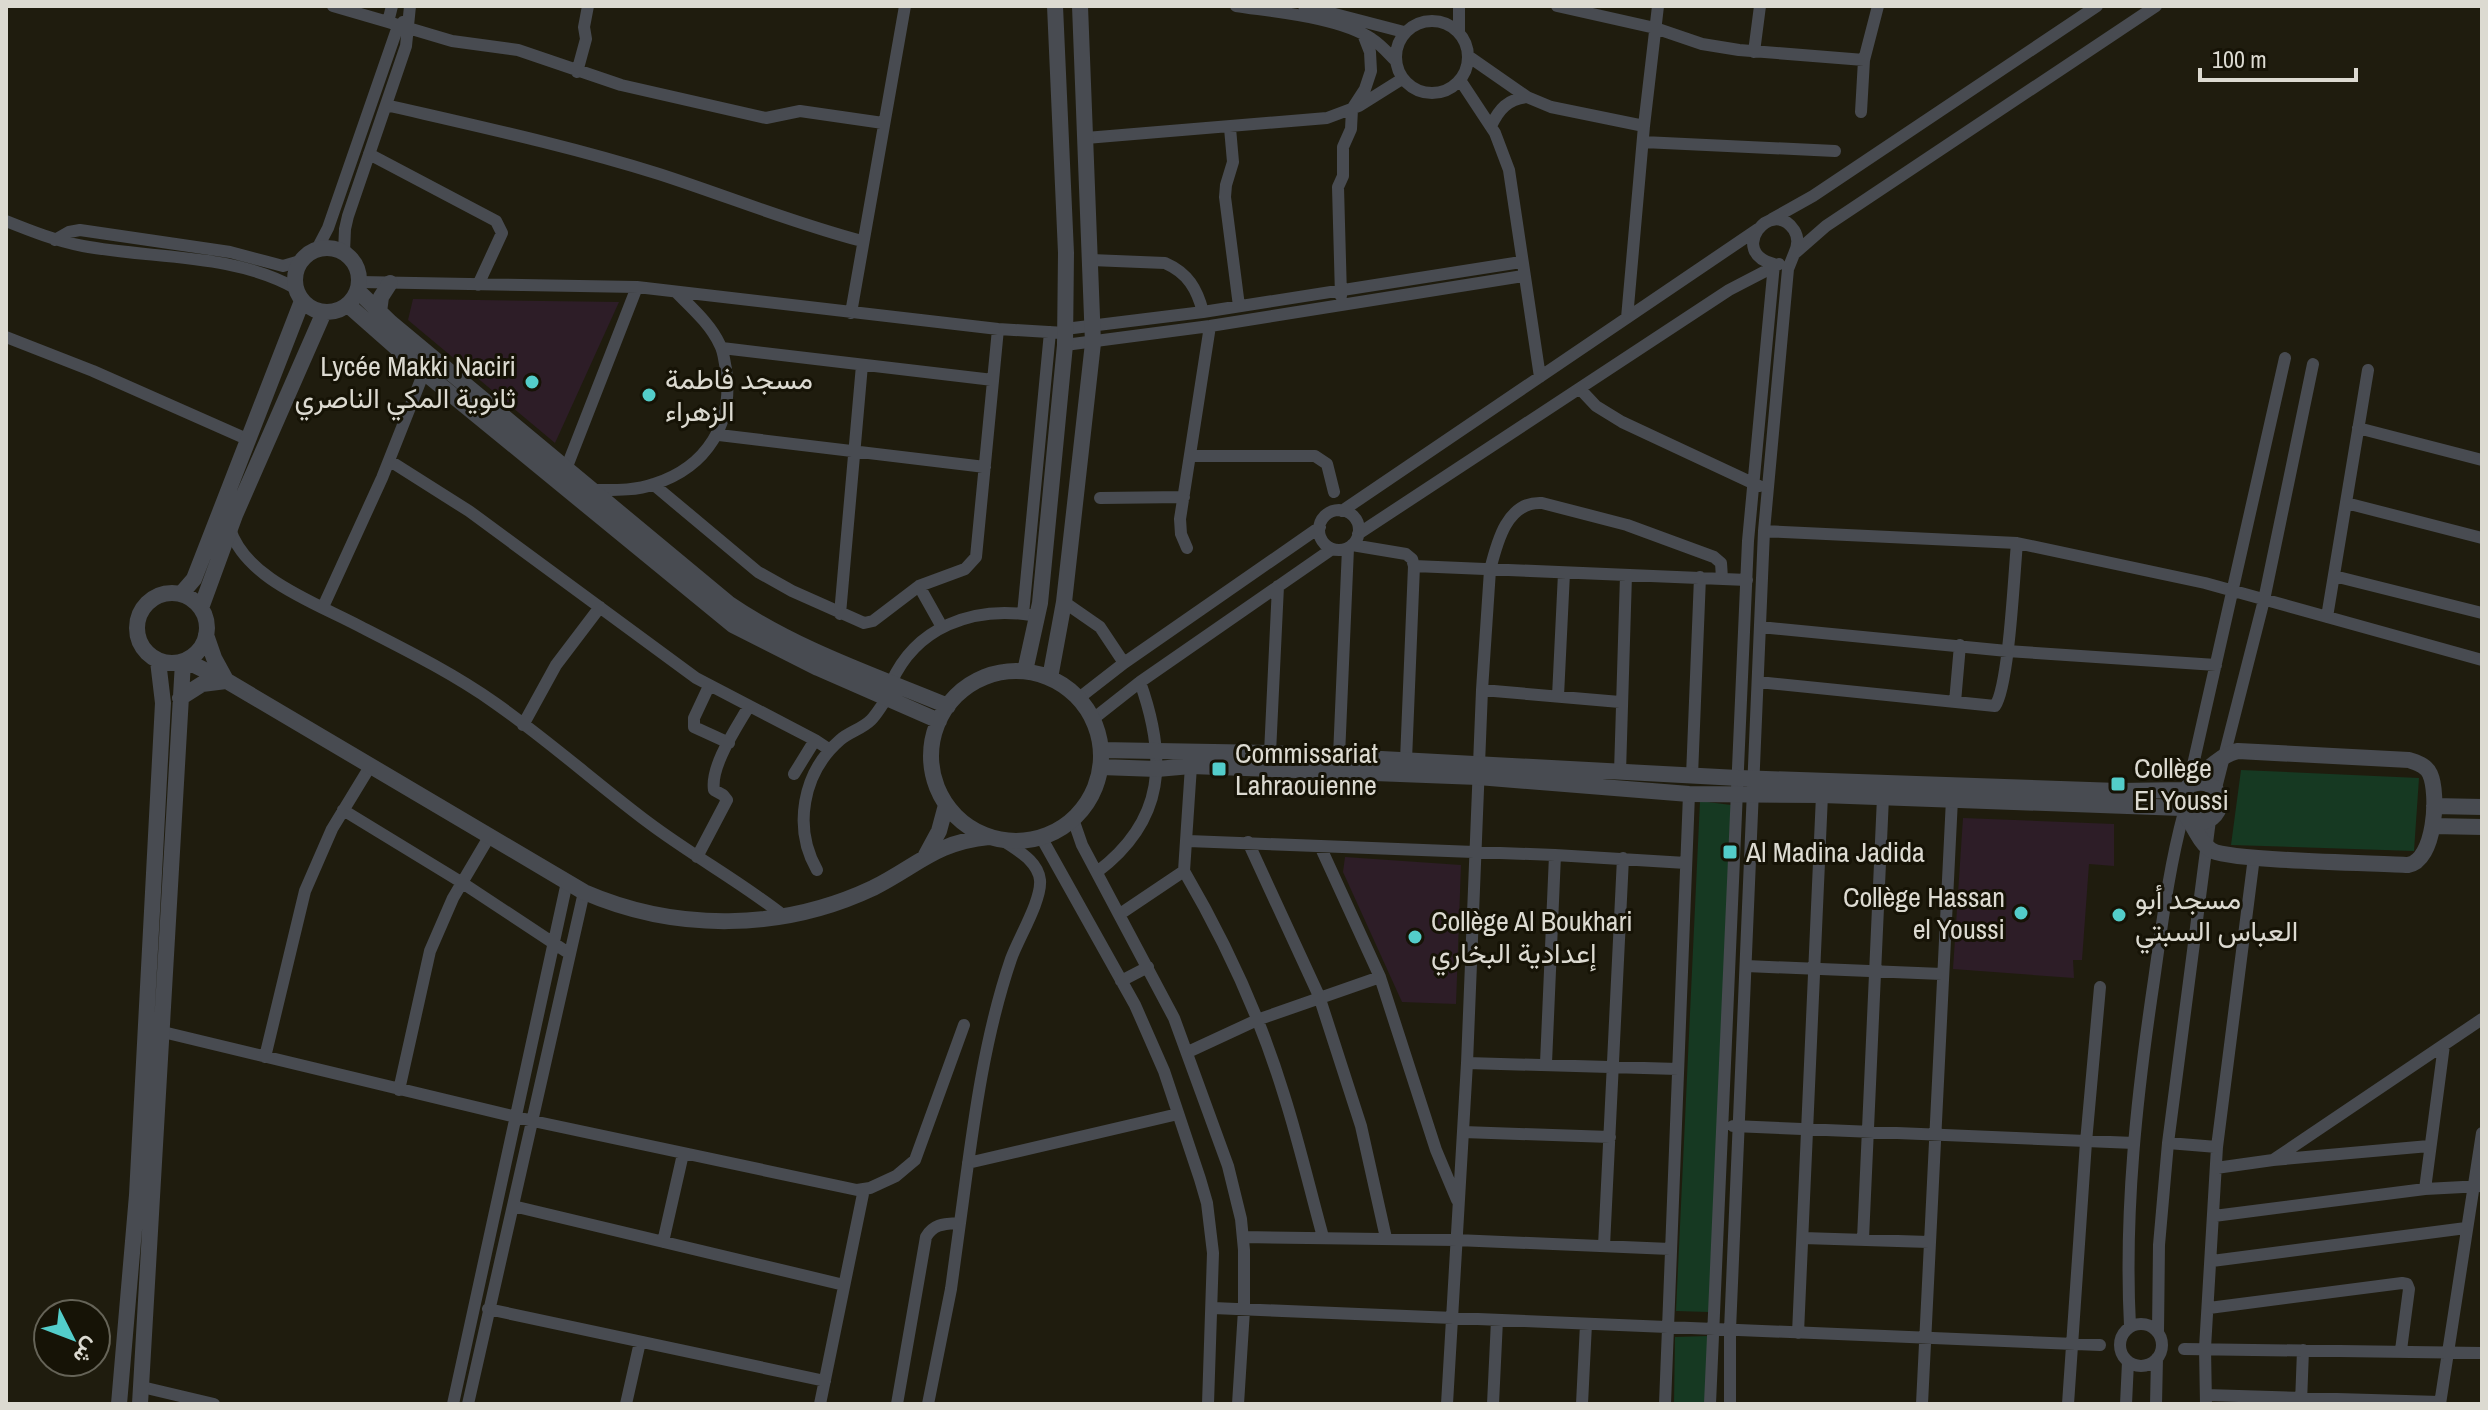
<svg xmlns="http://www.w3.org/2000/svg" width="2488" height="1410" viewBox="0 0 2488 1410" font-family="'Archivo Narrow',Vazirmatn,sans-serif">
<rect width="100%" height="100%" fill="#1f1c0e"/>
<path fill="#2d1d27" d="M 413,299 L 619,302 L 555,443 L 408,320 Z
M 1963,818 L 2114,824 L 2114,866 L 2089,864 L 2082,960 L 2073,960 L 2074,978 L 1953,969 Z
M 1345,857 L 1461,865 L 1456,1004 L 1402,1002 L 1343,872 Z"/>
<path fill="#163922" d="M 2241,770 L 2419,778 L 2414,851 L 2231,845 Z
M 1700,801 L 1731,805 L 1709,1312 L 1676,1311 Z
M 1708,1336 L 1706,1404 L 1674,1404 L 1675,1337 Z"/>
<g fill="none" stroke-linecap="round" stroke-linejoin="round">
<path stroke="#484b51" stroke-width="12" d="M 333,6 L 388,22 L 392,6
M 1236,6 C 1275,12 1339,17 1372,39 C 1380,44 1388,53 1395,60
M 1304,6 L 1404,32
M 1459,6 L 1459,32
M 1557,6 L 1655,28 L 1702,44 L 1739,50 L 1864,60
M1396 57a36 36 0 1 1 72 0a36 36 0 1 1-72 0Z
M 388,22 L 452,41 L 518,50 L 621,85 L 766,118 L 800,111 L 883,123
M 1754,52 L 1760,6
M 1468,56 L 1527,97 L 1551,107 L 1644,126
M 577,72 L 586,39 L 584,27 L 588,6
M 1460,80 L 1495,133 L 1509,170 L 1540,377
M 386,105 C 477,126 570,146 659,174 C 727,196 793,223 862,241
M 1861,112 L 1864,60 L 1878,6
M 1491,126 C 1499,109 1508,99 1527,97
M 1230,128 L 1233,162 L 1226,185 L 1225,197 L 1239,306
M 1086,138 L 1327,118 L 1359,106 L 1402,79
M 1643,142 L 1835,151
M 369,154 L 496,221 L 502,233 L 478,285
M 1772,219 L 1813,196 L 2097,6
M 6,221 C 31,231 56,241 83,246 C 152,259 233,253 295,288
M 55,240 L 69,232 L 80,230 L 230,252 L 283,266 L 300,261
M 317,249 L 328,228 L 396,32 L 403,22
M 344,252 L 345,229 L 348,216 L 406,46 L 410,6
M 1091,260 L 1165,263 C 1188,273 1197,289 1203,312
M 1774,264 C 1727,253 1771,196 1794,230 C 1799,238 1798,246 1794,254
M 360,282 L 637,287 L 998,329 L 1065,333
M 1341,296 L 1338,187 L 1343,176 L 1343,147 L 1351,129 L 1352,109 L 1365,89 L 1371,71 L 1370,52 L 1363,34
M 851,313 L 905,6
M 1627,318 L 1644,126 L 1658,6
M 1065,329 L 1203,312 L 1521,262
M 6,337 L 93,371 L 249,440
M 1065,345 L 1210,326 L 1523,276
M 722,348 L 993,380
M 1580,389 L 1596,406 L 1622,422 L 1759,486
M 2358,428 L 2482,460
M 719,435 L 985,467
M 1191,456 L 1315,456 L 1327,464 L 1334,492
M 390,461 L 469,511 L 696,678 L 815,740 L 830,750
M 566,469 L 637,287
M 654,485 L 758,572 L 792,591 L 864,623 L 873,621 L 919,586 L 965,569 L 976,557 L 998,329
M 593,490 C 613,490 635,491 654,484 C 707,467 734,423 726,369 C 724,361 724,352 720,345 C 711,325 693,309 677,293
M 1100,498 L 1184,497
M 2346,503 L 2482,538
M1319 530a20 20 0 1 1 40 0a20 20 0 1 1-40 0Z
M 1342,511 L 1758,229
M 230,529 C 246,580 319,604 363,628 C 408,651 454,674 495,703 C 548,740 597,784 649,823 C 693,856 741,882 784,916
M 1764,531 L 2017,543 L 2205,583 L 2482,660
M 1358,534 L 1729,290 L 1779,264
M 1352,545 L 1406,554 L 1412,559 L 1414,566 L 1406,760
M 1187,548 L 1181,534 L 1180,519 L 1210,326
M 1414,566 L 1747,580
M 2334,576 L 2482,613
M 919,586 L 942,627
M 1064,602 L 1100,627 L 1124,663
M 323,607 L 382,478 L 424,372
M 840,614 L 862,365
M 1023,614 L 1050,332
M 2327,617 L 2368,370
M 1760,627 L 2007,651 L 2216,665
M 1758,682 L 1995,706 C 2009,686 2014,574 2017,543
M 891,683 C 916,627 972,606 1031,615
M 709,686 L 694,718 L 694,727 L 729,743
M 1482,690 L 1620,702
M 1558,696 L 1564,573
M 1079,698 L 1124,663 L 1320,527
M 1955,702 L 1960,645
M 1093,719 L 1140,682 L 1332,549
M 523,725 L 556,665 L 600,607
M 1270,753 L 1278,586
M 1339,756 L 1348,548
M 1620,772 L 1626,575
M 794,774 L 815,740
M 1692,776 L 1700,577
M 2188,787 L 2285,358
M 2216,788 L 2264,600 L 2313,364
M 343,810 L 461,882 L 570,954
M 1073,819 L 1082,845 L 1174,1018 L 1228,1166 L 1241,1219 L 1244,1250 L 1244,1310 L 1238,1404
M 1041,837 L 1135,1005 L 1164,1071 L 1200,1179 L 1207,1203 L 1213,1253 L 1208,1404
M 1188,841 L 1555,855 L 1686,863
M 1248,842 L 1319,996 L 1361,1126 L 1386,1238
M 1320,846 L 1380,977 L 1436,1150 L 1457,1200
M 697,857 L 727,800 L 723,795 L 714,790 C 710,766 737,727 749,706
M 817,870 C 793,828 802,773 840,740 C 849,732 862,729 871,720 C 877,714 881,706 886,700
M 1184,871 C 1225,941 1260,1016 1284,1095 C 1299,1142 1310,1190 1323,1237
M 1097,872 C 1166,820 1167,758 1140,682
M 1120,914 L 1184,871 L 1191,766
M 1746,966 L 1942,974
M 1121,981 L 1148,967
M 163,1032 L 533,1121 L 857,1190 L 870,1188 L 896,1176 L 915,1160 L 964,1025
M 1188,1052 L 1257,1020 L 1380,977
M 265,1057 L 305,891 L 332,829 L 371,765
M 1467,1063 L 1678,1069
M 1546,1063 L 1555,855
M 399,1090 L 430,951 L 453,898 L 489,837
M 1733,1126 L 2134,1143
M 1463,1132 L 1610,1137
M 2168,1143 L 2217,1147 L 2254,857
M 2273,1160 L 2482,1019
M 968,1163 L 1178,1114
M 2216,1168 L 2273,1160 L 2429,1146
M 2425,1189 L 2444,1045
M 513,1206 L 844,1285
M 2214,1216 L 2425,1189 L 2482,1186
M 960,1223 C 972,1135 982,1044 1011,959 C 1018,939 1042,900 1040,880 C 1038,861 1018,851 1004,841
M 1243,1237 L 1456,1240 L 1670,1249
M 1803,1238 L 1929,1242
M 1863,1239 L 1883,797
M 663,1242 L 683,1154
M 1604,1246 L 1623,858
M 2212,1261 L 2466,1228
M 1213,1308 L 2100,1345
M 2209,1308 L 2402,1283 L 2407,1284 L 2409,1289 L 2401,1350
M 488,1309 L 825,1381
M2120 1345a21 21 0 1 1 42 0a21 21 0 1 1-42 0Z
M 2130,1326 C 2124,1211 2137,1094 2154,980 C 2162,924 2169,867 2184,812
M 2158,1332 L 2159,1245 L 2168,1143 L 2210,820
M 1798,1333 L 1822,795
M 2184,1349 L 2482,1353
M 142,1387 L 214,1404
M 2206,1395 L 2440,1402
M 2301,1403 L 2303,1350
M 453,1404 L 567,882
M 468,1404 L 584,892
M 626,1404 L 640,1342
M 820,1404 L 864,1189
M 897,1404 L 926,1237 C 934,1223 946,1224 960,1223 L 951,1289 L 928,1404
M 1447,1404 L 1467,1063 L 1482,690 L 1490,570 C 1497,542 1507,501 1542,503 L 1627,525 L 1714,557 L 1721,563 L 1722,578
M 1493,1404 L 1497,1320
M 1582,1404 L 1586,1324
M 1665,1404 L 1689,794
M 1710,1404 L 1748,541 L 1774,264
M 1730,1404 L 1730,1330 L 1764,531 L 1788,269 L 1794,254 L 1826,226 L 2156,6
M 1922,1404 L 1952,799
M 2068,1404 L 2086,1142 L 2100,987
M 2126,1404 L 2128,1362
M 2156,1404 L 2157,1358
M 2206,1404 L 2205,1348 L 2217,1147
M 2440,1404 L 2482,1133"/>
<path stroke="#484b51" stroke-width="16" d="M295 280a32 32 0 1 1 64 0a32 32 0 1 1-64 0Z
M 358,291 L 391,323 L 728,603 C 795,649 873,675 948,706
M 348,305 L 424,372 L 733,625 L 818,668 L 939,721
M 379,312 L 381,297 L 390,283
M137 628a35 35 0 1 1 70 0a35 35 0 1 1-70 0Z
M 181,594 L 194,579 L 302,301
M 201,608 L 235,515 L 324,312
M 206,635 L 214,658 L 226,680
M 186,661 L 227,681 L 584,892 C 676,932 782,931 873,888 C 917,866 936,842 989,837
M 1025,671 L 1040,603 L 1065,345 L 1066,253 L 1055,6
M931 756a85 85 0 1 1 170 0a85 85 0 1 1-170 0Z
M 1050,678 L 1064,602 L 1093,343 L 1080,6
M 180,698 L 202,684 L 226,681
M 1101,750 L 1270,753 L 1738,778 L 2118,791 L 2185,790
M 2238,751 L 2409,760 C 2417,763 2426,765 2430,774 C 2439,794 2435,861 2408,865 C 2379,863 2226,861 2211,850 C 2200,843 2194,826 2186,815 C 2180,806 2180,795 2188,787 C 2201,775 2221,754 2238,751 Z
M 1101,767 L 1157,769 L 1191,766 L 1478,777 L 1689,794 L 1822,795 L 2182,808
M 2434,806 L 2482,807
M 2187,815 L 2204,822 C 2231,813 2221,776 2193,784
M 2433,826 L 2482,827
M 926,855 L 939,831 L 946,805
M 119,1404 L 137,1195 L 163,703 L 158,661
M 140,1404 L 183,662"/>
</g>
<g fill="#53cdca" stroke="#161306" stroke-width="3">
<circle cx="532" cy="382" r="8"/>
<circle cx="649" cy="395" r="8"/>
<rect x="1211" y="761" width="16" height="16" rx="4"/>
<rect x="2110" y="776" width="16" height="16" rx="4"/>
<rect x="1722" y="844" width="16" height="16" rx="4"/>
<circle cx="2021" cy="913" r="8"/>
<circle cx="2119" cy="915" r="8"/>
<circle cx="1415" cy="937" r="8"/>
</g>
<g text-anchor="middle" dominant-baseline="central" stroke-width="6" stroke-linejoin="round" paint-order="stroke">
<g font-size="28" fill="#dcdad1" stroke="#161306" text-anchor="start">
<text x="516" y="366" text-anchor="end">Lycée Makki Naciri<tspan x="516" dy="32">ثانوية المكي الناصري</tspan></text>
<text x="665" y="379">مسجد فاطمة<tspan x="665" dy="32">الزهراء</tspan></text>
<text x="1235" y="753">Commissariat<tspan x="1235" dy="32">Lahraouienne</tspan></text>
<text x="2134" y="768">Collège<tspan x="2134" dy="32">El Youssi</tspan></text>
<text x="1746" y="852">Al Madina Jadida</text>
<text x="2005" y="897" text-anchor="end">Collège Hassan<tspan x="2005" dy="32">el Youssi</tspan></text>
<text x="2135" y="899">مسجد أبو<tspan x="2135" dy="32">العباس السبتي</tspan></text>
<text x="1431" y="921">Collège Al Boukhari<tspan x="1431" dy="32">إعدادية البخاري</tspan></text>
</g>
</g>
<rect width="2488" height="1410" fill="none" stroke="#dcdad1" stroke-width="16"/>
<g transform="translate(72 1338) rotate(132)"><circle r="38" fill="#161306" stroke="#656357" stroke-width="2"/>
<path d="M0-6L14 30L0 20L-14 30Z" fill="#53cdca"/>
<text y="-12" font-size="22" font-weight="bold" text-anchor="middle" fill="#dcdad1">ش</text>
</g>
<path d="M2200 68v12h156v-12" fill="none" stroke="#dcdad1" stroke-width="4"/>
<text x="2212" y="68" font-size="24" fill="#dcdad1" stroke="#161306" stroke-width="6" paint-order="stroke">100 m</text>
</svg>
